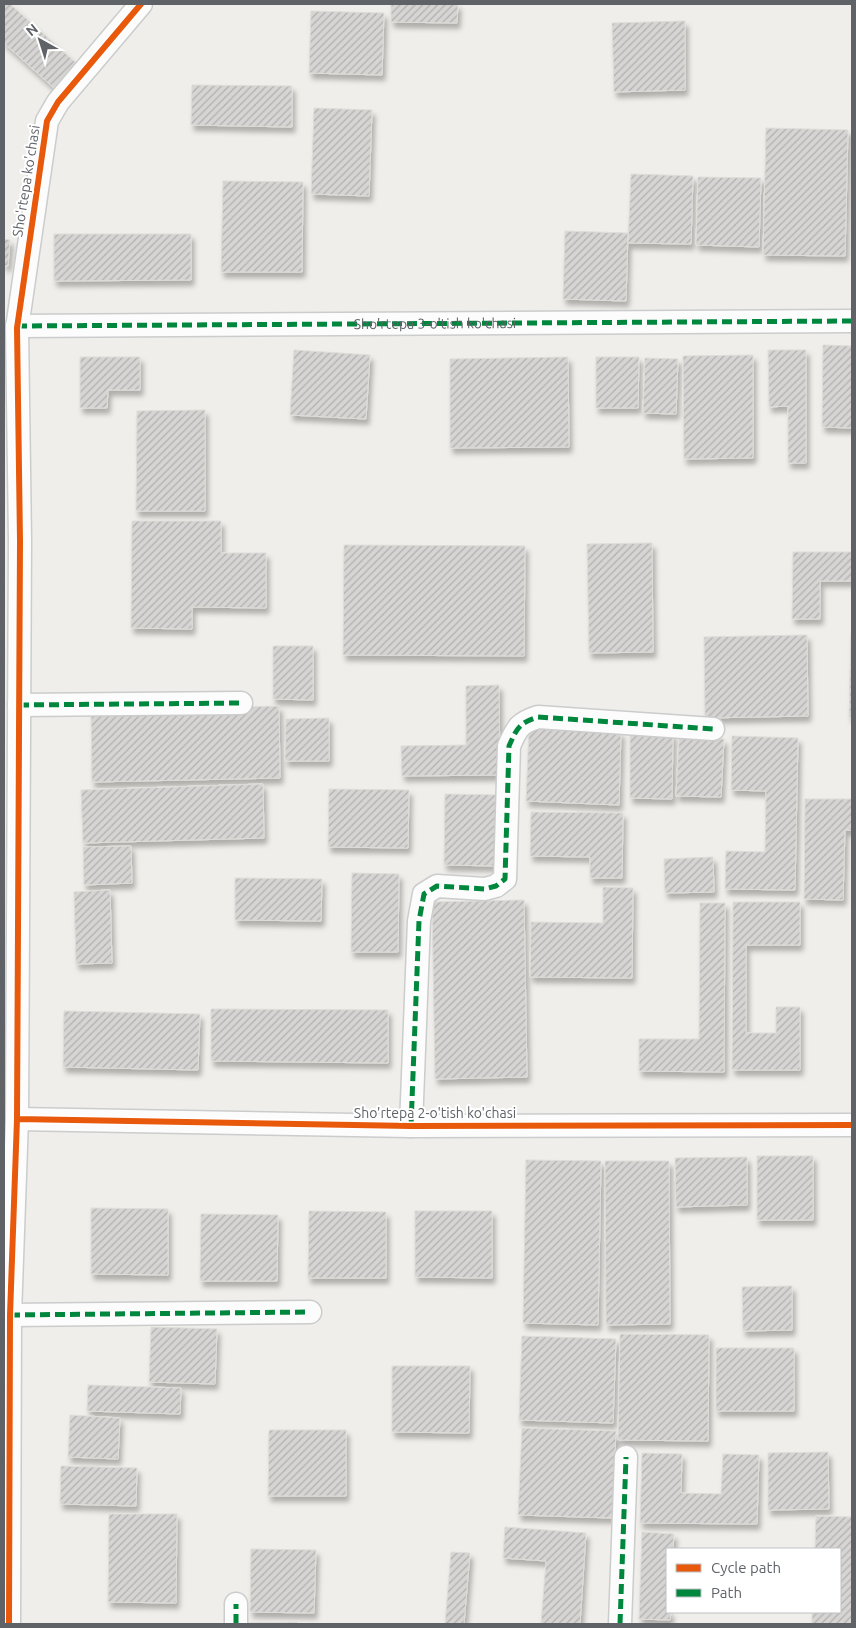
<svg xmlns="http://www.w3.org/2000/svg" width="856" height="1628" viewBox="0 0 856 1628" font-family="Ubuntu,sans-serif">
<defs>
<pattern id="building-hatch" width="6" height="6" patternUnits="userSpaceOnUse" patternTransform="scale(1.25)"><rect width="6" height="6" fill="#d6d5d3"/><path d="M-1 1l2-2M0 6l6-6M5 7l2-2" fill="none" stroke="#b1b0af"/></pattern>
<filter id="shadow"><feDropShadow dx="3" dy="5.5" stdDeviation="2.5" flood-color="#0004"/></filter>
</defs>
<rect width="100%" height="100%" fill="#efeeea"/>
<path fill="url(#building-hatch)" stroke="#deddd9" filter="url(#shadow)" d="M 4,4 L 10,4 L 76,63 L 54,88 L 4,43 Z
M 391,4 L 458,4 L 457,23 L 391,22 Z
M 311,11 L 384,13 L 382,75 L 309,73 Z
M 685,21 L 685,90 L 614,92 L 612,23 Z
M 192,85 L 292,86 L 292,127 L 191,125 Z
M 314,108 L 372,110 L 369,196 L 311,194 Z
M 766,128 L 848,130 L 845,256 L 763,255 Z
M 631,174 L 693,176 L 691,244 L 628,243 Z
M 698,177 L 761,178 L 759,247 L 696,245 Z
M 223,181 L 303,182 L 302,272 L 221,272 Z
M 565,231 L 628,233 L 626,301 L 563,299 Z
M 54,234 L 191,234 L 191,280 L 54,281 Z
M 4,239 L 10,240 L 8,266 L 4,266 Z
M 823,345 L 852,346 L 852,428 L 822,427 Z
M 294,350 L 370,355 L 366,419 L 290,415 Z
M 768,350 L 806,350 L 806,463 L 788,463 L 788,406 L 769,407 Z
M 753,355 L 753,458 L 684,459 L 683,356 Z
M 80,357 L 140,357 L 140,390 L 108,390 L 107,408 L 80,408 Z
M 568,357 L 569,447 L 450,448 L 450,359 Z
M 596,357 L 639,357 L 638,408 L 596,408 Z
M 645,358 L 678,359 L 676,414 L 643,413 Z
M 205,410 L 205,511 L 136,511 L 137,411 Z
M 132,521 L 221,521 L 221,553 L 266,553 L 266,608 L 192,607 L 192,629 L 131,628 Z
M 652,543 L 653,652 L 589,653 L 587,544 Z
M 344,545 L 525,546 L 524,656 L 343,655 Z
M 793,552 L 852,552 L 852,581 L 820,581 L 820,619 L 792,619 Z
M 851,633 L 852,633 L 852,717 L 849,717 Z
M 807,635 L 808,716 L 705,718 L 704,637 Z
M 273,646 L 313,646 L 313,700 L 273,699 Z
M 499,685 L 500,775 L 402,776 L 401,746 L 466,745 L 466,686 Z
M 279,706 L 280,778 L 92,782 L 91,711 Z
M 329,718 L 329,761 L 285,761 L 286,719 Z
M 529,729 L 621,732 L 619,805 L 526,801 Z
M 630,732 L 673,733 L 672,799 L 630,798 Z
M 732,736 L 798,738 L 795,890 L 725,889 L 726,851 L 765,852 L 766,791 L 731,790 Z
M 679,738 L 724,739 L 721,797 L 676,796 Z
M 263,784 L 264,838 L 83,843 L 81,790 Z
M 329,789 L 409,790 L 408,848 L 328,847 Z
M 445,794 L 500,795 L 499,866 L 444,865 Z
M 805,799 L 852,799 L 852,830 L 845,830 L 843,900 L 804,899 Z
M 531,812 L 623,813 L 622,878 L 590,878 L 590,857 L 530,856 Z
M 131,846 L 132,883 L 84,885 L 83,847 Z
M 713,857 L 714,892 L 665,893 L 664,859 Z
M 352,873 L 399,874 L 398,952 L 351,952 Z
M 235,878 L 322,879 L 321,921 L 235,920 Z
M 603,887 L 633,888 L 632,978 L 530,977 L 531,922 L 603,923 Z
M 110,890 L 112,963 L 76,964 L 74,892 Z
M 524,900 L 527,1077 L 435,1079 L 432,902 Z
M 733,902 L 800,902 L 800,945 L 746,945 L 746,1033 L 776,1033 L 776,1007 L 800,1007 L 800,1070 L 732,1070 Z
M 700,903 L 725,903 L 724,1072 L 639,1071 L 639,1039 L 699,1039 Z
M 211,1009 L 388,1010 L 388,1063 L 211,1061 Z
M 64,1011 L 200,1014 L 198,1070 L 63,1067 Z
M 757,1156 L 813,1156 L 813,1220 L 757,1220 Z
M 747,1157 L 747,1205 L 676,1207 L 675,1158 Z
M 526,1160 L 601,1161 L 598,1325 L 523,1323 Z
M 605,1161 L 669,1161 L 670,1324 L 606,1325 Z
M 91,1208 L 168,1209 L 168,1275 L 91,1274 Z
M 309,1211 L 386,1212 L 386,1278 L 308,1278 Z
M 415,1211 L 492,1211 L 492,1278 L 415,1277 Z
M 201,1214 L 278,1215 L 277,1281 L 200,1281 Z
M 792,1286 L 792,1330 L 743,1331 L 742,1287 Z
M 151,1327 L 217,1329 L 215,1384 L 149,1382 Z
M 620,1334 L 709,1335 L 708,1441 L 618,1440 Z
M 522,1336 L 616,1339 L 613,1423 L 519,1420 Z
M 716,1348 L 794,1348 L 794,1411 L 716,1411 Z
M 392,1366 L 470,1366 L 469,1433 L 392,1432 Z
M 88,1385 L 181,1388 L 180,1414 L 87,1411 Z
M 70,1415 L 120,1418 L 118,1459 L 68,1457 Z
M 522,1428 L 616,1431 L 612,1518 L 518,1515 Z
M 269,1430 L 346,1430 L 346,1496 L 268,1496 Z
M 828,1452 L 829,1509 L 768,1510 L 768,1453 Z
M 642,1453 L 682,1454 L 681,1493 L 721,1494 L 723,1454 L 759,1455 L 757,1524 L 640,1523 Z
M 61,1466 L 137,1468 L 136,1506 L 60,1504 Z
M 109,1514 L 177,1514 L 176,1603 L 108,1602 Z
M 816,1516 L 852,1517 L 852,1624 L 812,1624 L 812,1612 L 840,1612 L 840,1549 L 815,1549 Z
M 505,1527 L 586,1533 L 580,1624 L 541,1624 L 546,1561 L 503,1558 Z
M 642,1532 L 674,1534 L 673,1549 L 667,1549 L 667,1612 L 671,1612 L 670,1620 L 639,1619 Z
M 251,1549 L 316,1550 L 314,1613 L 250,1612 Z
M 451,1552 L 470,1553 L 464,1624 L 445,1624 Z
M 297,1622 L 297,1624 L 243,1624 L 243,1623 Z"/>
<g fill="none" stroke-linecap="round" stroke-linejoin="round">
<defs>
<g id="street">
<path id="s1" d="M 17,326 L 852,321"/>
<path d="M 19,705 L 241,703"/>
<path d="M 17,1119 L 411,1126 L 852,1125"/>
<path d="M 411,1126 L 419,921 L 424,894 L 437,886 L 485,889 L 496,886 L 505,879 L 509,746 C 517,728 519,723 538,717 L 713,729"/>
<path d="M 10,1315 L 310,1312"/>
<path d="M 9,1624 L 10,1315 L 17,1119 L 20,541 L 17,328 L 47,121 L 58,102 L 141,4"/>
<path d="M 236,1624 L 236,1604"/>
<path d="M 620,1624 L 626,1457"/>
</g>
</defs>
<use href="#street" stroke="#cbcccc" stroke-width="25"/>
<use href="#street" stroke="#fdfcfc" stroke-width="22"/>
<path stroke="#00873e" stroke-width="5" stroke-dasharray="10 5" stroke-linecap="butt" d="M 17,326 L 852,321
M 19,705 L 241,703
M 411,1126 L 419,921 L 424,894 L 437,886 L 485,889 L 496,886 L 505,879 L 509,746 C 517,728 519,723 538,717 L 713,729
M 10,1315 L 310,1312
M 236,1624 L 236,1604
M 620,1624 L 626,1457"/>
<defs>
<path id="cycleway" d="M 17,1119 L 411,1126 L 852,1125
M 9,1624 L 10,1315 L 17,1119 L 20,541 L 17,328 L 47,121 L 58,102 L 141,4"/>
</defs>
<use href="#cycleway" stroke="#fff" stroke-width="9"/>
<use href="#cycleway" stroke="#e8590c" stroke-width="6"/>
</g>
<g text-anchor="middle" dominant-baseline="central" stroke-width="4" stroke-linejoin="round" paint-order="stroke">
<g font-size="14" fill="#5f6368" stroke="#fff">
<text transform="translate(26 181) rotate(-81)">Sho'rtepa ko'chasi</text>
<text stroke="none"><textPath href="#s1" startOffset="418">Sho'rtepa 3-o'tish ko'chasi</textPath></text>
<text x="435" y="1113">Sho'rtepa 2-o'tish ko'chasi</text>
</g>
</g>
<rect width="856" height="1628" fill="none" stroke="#5f6368" stroke-width="10"/>
<rect x="666" y="1548" width="175" height="65" fill="#ffffff" stroke="#bfc1c3"/>
<rect x="676" y="1564" width="25" height="8" fill="#e8590c" stroke="#bfc1c3"/>
<text x="711" y="1573" font-size="15" fill="#5f6368">Cycle path</text>
<rect x="676" y="1589" width="25" height="8" fill="#00873e" stroke="#bfc1c3"/>
<text x="711" y="1598" font-size="15" fill="#5f6368">Path</text>
<g transform="translate(40 40) rotate(321)" stroke="#ffffff" stroke-width="4" paint-order="stroke">
<path d="M0-4L9 19L0 12L-9 19Z" fill="#5f6368"/>
<text y="-8" font-size="14" font-weight="bold" text-anchor="middle" fill="#5f6368">N</text>
</g>
</svg>
